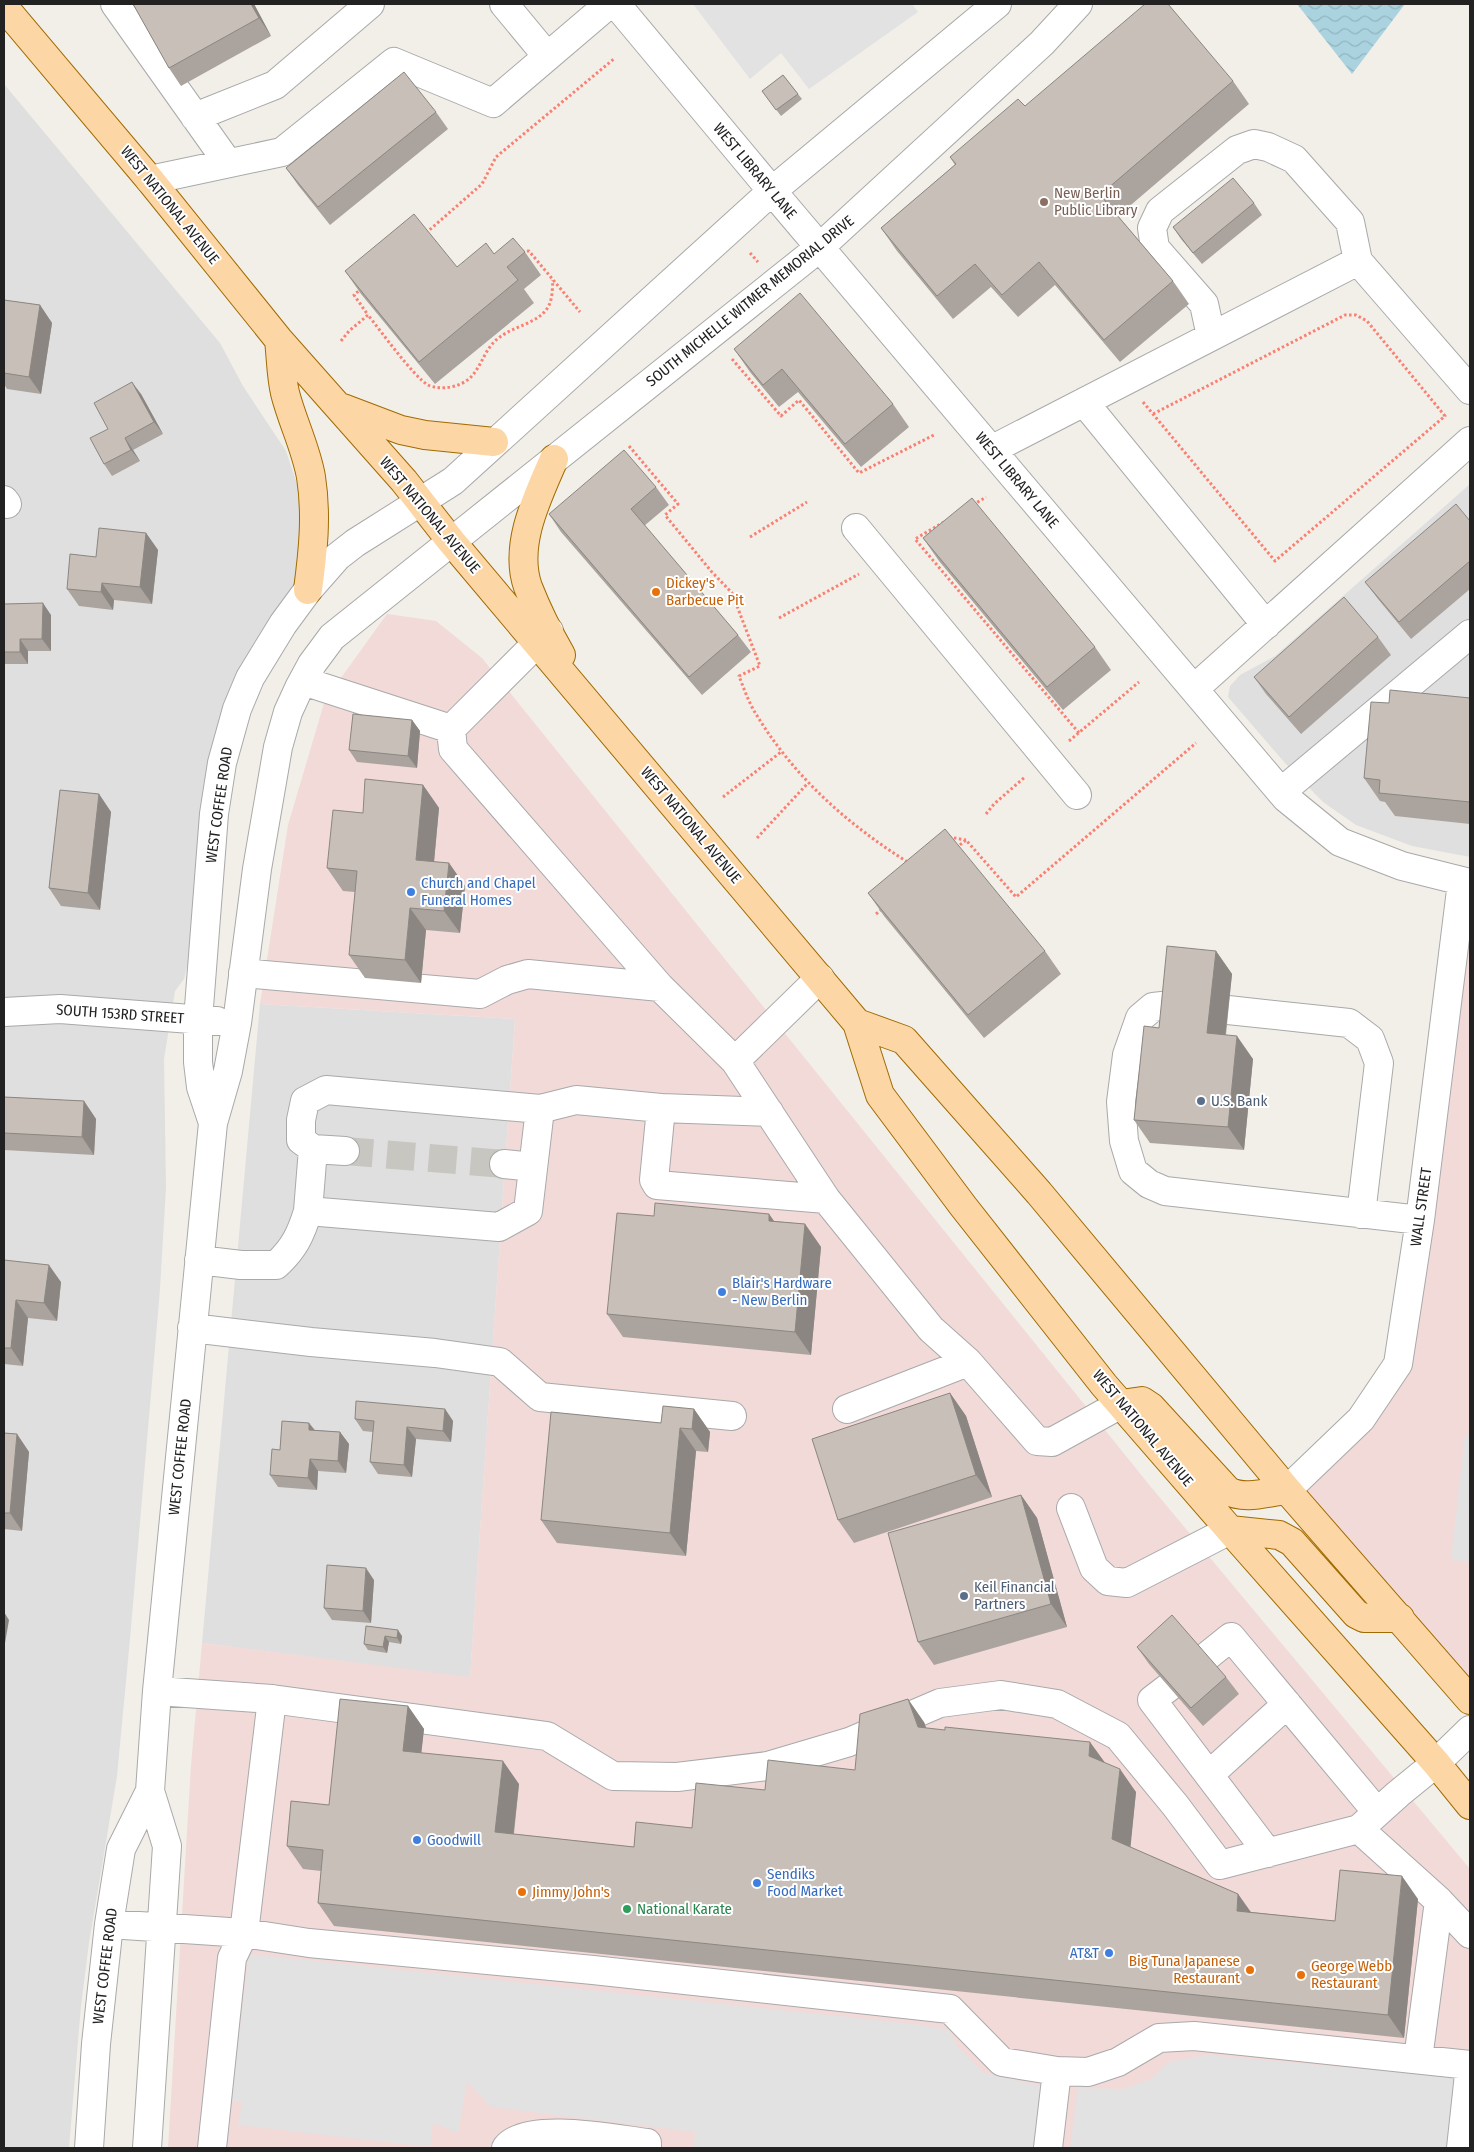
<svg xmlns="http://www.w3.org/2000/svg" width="1474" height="2152" viewBox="0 0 1474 2152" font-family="'Fira Sans Condensed',sans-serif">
<defs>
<pattern id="water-waves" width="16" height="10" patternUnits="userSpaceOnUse" patternTransform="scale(1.25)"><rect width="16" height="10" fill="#aad3df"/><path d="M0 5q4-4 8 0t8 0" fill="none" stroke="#92b5bf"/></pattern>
</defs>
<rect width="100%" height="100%" fill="#f2efe9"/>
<path fill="#e0dfdf" d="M 4,84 L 220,343 L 243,386 L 286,451 L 297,484 L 303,511 L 299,566 L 294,584 L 281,607 L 201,838 L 188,962 L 184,979 L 175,991 L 164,1059 L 166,1187 L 160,1289 L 130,1639 L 117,1776 L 89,1943 L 81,2006 L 69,2148 L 4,2148 Z
M 1470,484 L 1470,857 L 1412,846 L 1356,825 L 1323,802 L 1285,763 L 1228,697 L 1230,686 L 1240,675 L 1275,656 Z
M 260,1004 L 515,1019 L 470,1678 L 202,1643 Z"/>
<path fill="#f2dad9" d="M 387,614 L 436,621 L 482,658 L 1151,1487 L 1470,1869 L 1470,2148 L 168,2148 L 191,1765 L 202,1643 L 470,1677 L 515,1019 L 260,1004 L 288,825 L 325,700 Z
M 1470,883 L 1470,1700 L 1287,1490 L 1398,1364 Z"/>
<path fill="#e2e2e2" d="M 693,4 L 912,4 L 918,12 L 809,89 L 781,53 L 750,79 Z
M 1465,1435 L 1470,1436 L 1470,1562 L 1451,1560 Z
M 249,1954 L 914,2024 L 949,2030 L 957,2046 L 984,2073 L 1041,2086 L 1034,2148 L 694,2148 L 695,2132 L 491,2107 L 467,2082 L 458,2133 L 433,2123 L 430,2147 L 238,2125 L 242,2102 L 231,2102 Z
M 1207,2055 L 1470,2079 L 1470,2148 L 1070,2148 L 1078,2088 L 1123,2089 L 1151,2079 L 1169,2062 Z"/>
<path fill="url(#water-waves)" d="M 1297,4 L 1405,4 L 1352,74 Z"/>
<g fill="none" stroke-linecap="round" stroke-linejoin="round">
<path stroke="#c8c6c1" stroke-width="28" stroke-dasharray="28 14" stroke-linecap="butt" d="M 345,1151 L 504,1164"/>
<defs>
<path id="minor" d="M 115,4 L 228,163
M 504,4 L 547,56
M 616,4 L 772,191 L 1286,798 L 1340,842 L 1402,866 L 1470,883
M 195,117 L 275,85 L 370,4
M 150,180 L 282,152 L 394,62 L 493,103 L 609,4
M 1211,336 L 1204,304 L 1155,248 L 1152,228 L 1160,211 L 1237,150 L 1254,144 L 1268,147 L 1294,159 L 1350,222 L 1358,261
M 1084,402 L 1266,625
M 991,450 L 1358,261 L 1470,390
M 4,500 L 7,504
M 856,528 L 1077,795
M 549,631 L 451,729 L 453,749 L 660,987 L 735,1061 L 820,978
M 303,681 L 451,729
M 1194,689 L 1470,441
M 1281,792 L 1470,634
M 243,973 L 480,994 L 507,980 L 528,974 L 660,987
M 1180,1004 L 1153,1007 L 1140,1018 L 1127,1055 L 1121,1102 L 1124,1141 L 1133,1171 L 1149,1184 L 1165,1191 L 1420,1220
M 1228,1010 L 1349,1023 L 1370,1039 L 1379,1063 L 1361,1214
M 4,1012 L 60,1009 L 217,1021
M 735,1061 L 826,1199 L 931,1329 L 968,1362 L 1037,1441 L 1052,1442 L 1121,1404
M 540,1109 L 576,1100 L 661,1108
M 769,1112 L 661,1108 L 654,1180 L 657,1185 L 826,1199
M 213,1123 L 201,1087 L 198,1062 L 198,1020 L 214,814 L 222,763 L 237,709 L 250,678 L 283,624 L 308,590 L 337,557 L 355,543 L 453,481 L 772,191 L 997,4
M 504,1164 L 533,1167
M 308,1211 L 313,1149
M 199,1260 L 241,1265 L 276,1265 C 294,1249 301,1234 308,1211 L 499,1227 L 528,1211 L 540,1109 L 326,1090 L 305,1101 L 301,1120 L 301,1140 L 313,1149 L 345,1151
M 192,1328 L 311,1342 L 435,1353 L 500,1362 L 540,1397 L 732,1416
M 847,1409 L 968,1362
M 1287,1490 L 1361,1419 L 1398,1364 L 1420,1220 L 1462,882
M 1071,1508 L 1094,1568 L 1108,1581 L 1127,1583 L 1230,1530
M 1206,1657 L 1231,1637 L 1377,1812
M 1169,1687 L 1152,1700 L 1268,1853
M 157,1691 L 272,1699 L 547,1736 L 613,1776 L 677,1777 L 768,1766 L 849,1742 L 940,1703 L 1001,1695 L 1057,1704 L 1118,1736 L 1175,1805 L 1220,1865 L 1359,1829 L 1398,1794 L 1436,1763 L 1470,1730
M 1210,1774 L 1287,1704
M 1359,1829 L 1439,1901 L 1418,2059
M 1439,1901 L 1470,1934
M 109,1924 L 244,1933 L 309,1943 L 593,1970 L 950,2009 L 1002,2062 L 1057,2071
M 89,2148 L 96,2044 L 109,1924 L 121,1849 L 150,1791
M 147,2148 L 167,1846 L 150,1791 L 157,1691 L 213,1123 L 228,1071 L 237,1023 L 257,869 L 278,747 L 288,712 L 299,688 L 312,664 L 332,637 L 819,248 L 1042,43 L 1078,4
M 212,2148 L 232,1958 L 244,1933 L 272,1699
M 506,2148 C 526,2121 615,2139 647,2143 L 647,2148
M 1048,2148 L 1057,2071 L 1088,2072 L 1118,2062 L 1159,2038 L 1194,2036 L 1470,2065
M 1461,2148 L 1470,2065"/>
<path id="major" d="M 4,7 L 150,180 L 279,340 L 404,481 L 451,541 L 857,1023 L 880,1095 L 963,1206 L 1104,1385 L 1230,1530 L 1436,1763 L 1470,1805
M 279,340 C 281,357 281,376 285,393 C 292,421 306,448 311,477 C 317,515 313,552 308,590
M 343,408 L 401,430 L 425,435 L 494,442
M 554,459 C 538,496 513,545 528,587 C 537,610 549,634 561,655
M 857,1023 L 904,1040 L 1039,1193 L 1287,1490 L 1470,1700
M 1121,1404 L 1142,1401 L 1151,1407 L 1228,1491 C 1245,1500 1268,1492 1287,1490
M 1230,1530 L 1279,1535 L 1292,1542 L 1356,1614 L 1364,1618 L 1400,1618"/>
</defs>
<use href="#minor" stroke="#a9a9a9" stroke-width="30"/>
<use href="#major" stroke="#a06b00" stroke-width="30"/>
<path stroke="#fa8072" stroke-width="3" stroke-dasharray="2.5 2.5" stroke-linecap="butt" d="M 426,233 L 482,184 L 496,157 L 615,58
M 522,252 L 529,251 L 580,312
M 750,253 L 758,262
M 362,288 L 354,295 L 368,315
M 341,341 L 349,331 L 368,315 C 380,330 414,377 428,385 C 441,391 461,387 471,377 C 483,364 485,347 500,337 C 514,326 539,323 548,307 C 553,299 552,288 553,280
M 732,359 L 781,416 L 799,400 L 859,473 L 934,435
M 1143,402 L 1275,561 L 1445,416 L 1367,321 L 1356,315 L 1345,315 L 1153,414
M 629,446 L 678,504 L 665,515 L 711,571 L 732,593 L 760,666 L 739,676 C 744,689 749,703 756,714 C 794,777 847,824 909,863
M 973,505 L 986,497
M 944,522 L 915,539 L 1079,733
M 750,537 L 807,502
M 779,618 L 859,574
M 1069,741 L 1139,682
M 723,797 L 781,752
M 986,814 L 994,804 L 1025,777
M 949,837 L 966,840
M 757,838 L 808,783
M 956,848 L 966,840 L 1016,897 L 1196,743
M 876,914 L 882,909"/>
<use href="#minor" stroke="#fff" stroke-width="28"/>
<use href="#major" stroke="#fcd6a4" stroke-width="28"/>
</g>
<path fill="#aba49e" d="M 133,4 L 254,4 L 271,36 L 181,86 L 169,68 Z
M 783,75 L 802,99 L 781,116 L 762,91 Z
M 1233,81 L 1249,104 L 1118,216 L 1173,281 L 1189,304 L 1120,362 L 1055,285 L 1018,317 L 991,287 L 953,319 L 897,251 L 881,228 L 955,165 L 950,157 L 1025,106 Z
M 436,112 L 448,129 L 330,225 L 298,185 L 286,168 Z
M 1254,203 L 1262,215 L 1202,264 L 1181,239 L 1173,227 Z
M 525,252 L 541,275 L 524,289 L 534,303 L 435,384 L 361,294 L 345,271 L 457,267 L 494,254 Z
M 4,300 L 40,305 L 52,323 L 41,394 L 7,389 L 4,384 Z
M 734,349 L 893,404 L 909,427 L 861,467 L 798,392 L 779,407 L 750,372 Z
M 141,394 L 163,434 L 133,450 L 140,461 L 112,476 L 104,464 L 108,429 Z
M 656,487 L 669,505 L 644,526 L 738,635 L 751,652 L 702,695 L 561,532 L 549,514 Z
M 1470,521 L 1470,589 L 1411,639 L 1378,599 L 1365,582 Z
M 146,533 L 158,550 L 152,604 L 114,600 L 113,610 L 79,606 L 67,589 L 96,557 Z
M 923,538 L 1095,647 L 1111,670 L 1063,710 L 939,561 Z
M 4,604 L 51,615 L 51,651 L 28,651 L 28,664 L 4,664 Z
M 1378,637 L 1391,655 L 1301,734 L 1266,694 L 1254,677 Z
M 1470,698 L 1470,824 L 1395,816 L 1385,802 L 1380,801 L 1364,778 L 1389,703 Z
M 412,720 L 420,731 L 417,768 L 357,762 L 349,750 Z
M 423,785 L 439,808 L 434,862 L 449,863 L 465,886 L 460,933 L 426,930 L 421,983 L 365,978 L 349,955 L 355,892 L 343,891 L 327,868 L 363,813 Z
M 99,794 L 111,812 L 100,910 L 61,906 L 49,888 Z
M 868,893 L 1045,951 L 1061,974 L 984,1038 L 884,916 Z
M 1216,951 L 1232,974 L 1226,1035 L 1253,1059 L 1244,1150 L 1150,1143 L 1134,1120 L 1159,1028 Z
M 4,1097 L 84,1101 L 96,1119 L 94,1155 L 4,1150 Z
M 769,1214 L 774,1221 L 805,1224 L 821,1247 L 811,1355 L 623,1337 L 607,1314 L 654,1216 Z
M 4,1260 L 61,1282 L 57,1321 L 28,1318 L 23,1366 L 4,1364 Z
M 950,1393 L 966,1416 L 992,1497 L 854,1543 L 838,1520 Z
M 445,1409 L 453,1421 L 451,1442 L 416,1439 L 412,1477 L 378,1474 L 370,1462 L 373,1432 L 363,1431 L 355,1419 Z
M 694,1409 L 710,1432 L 708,1452 L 696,1451 L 686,1556 L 557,1543 L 541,1520 L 661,1423 Z
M 309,1423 L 315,1430 L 340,1432 L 349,1444 L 346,1473 L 318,1471 L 317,1490 L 278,1487 L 270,1475 L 280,1450 Z
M 4,1433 L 17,1434 L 29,1452 L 22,1531 L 4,1529 Z
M 1021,1495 L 1037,1518 L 1067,1627 L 934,1665 L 918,1642 Z
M 374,1580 L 371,1623 L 332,1620 L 324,1608 Z
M 366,1626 L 402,1636 L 401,1644 L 389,1642 L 387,1653 L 368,1650 L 364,1644 Z
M 1137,1647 L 1226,1677 L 1239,1694 L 1203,1726 L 1149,1664 Z
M 408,1706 L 424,1729 L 421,1753 L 519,1784 L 514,1834 L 634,1847 L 692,1828 L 765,1790 L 855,1770 L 924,1722 L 926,1728 L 1105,1763 L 1136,1792 L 1130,1847 L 1238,1894 L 1251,1912 L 1335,1921 L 1418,1899 L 1404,2038 L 334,1926 L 318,1903 L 321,1871 L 303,1869 L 287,1846 L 329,1805 Z"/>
<path fill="#8b8681" d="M 251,4 L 254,4 L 271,36 L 259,18 Z
M 40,305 L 52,323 L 41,394 L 29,377 Z
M 132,382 L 141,394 L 163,434 L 154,422 Z
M 125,438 L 133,450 L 140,461 L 131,450 Z
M 146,533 L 158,550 L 152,604 L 140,587 Z
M 102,583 L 114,600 L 113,610 L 101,592 Z
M 43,603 L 51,615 L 51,651 L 42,639 Z
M 20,639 L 28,651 L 28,664 L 20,652 Z
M 412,720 L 420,731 L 417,768 L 408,756 Z
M 423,785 L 439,808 L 432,883 L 416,860 Z
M 99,794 L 111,812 L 100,910 L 88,893 Z
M 449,863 L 465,886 L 460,933 L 444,911 Z
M 410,908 L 426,930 L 421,983 L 405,960 Z
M 1216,951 L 1232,974 L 1223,1056 L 1207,1033 Z
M 1237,1036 L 1253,1059 L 1244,1150 L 1228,1127 Z
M 84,1101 L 96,1119 L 94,1155 L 82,1137 Z
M 769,1214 L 785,1237 L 769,1221 Z
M 805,1224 L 821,1247 L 811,1355 L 795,1332 Z
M 49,1265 L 61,1282 L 57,1321 L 44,1303 Z
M 16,1300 L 28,1318 L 23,1366 L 11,1348 Z
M 950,1393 L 966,1416 L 992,1497 L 976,1475 Z
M 445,1409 L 453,1421 L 451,1442 L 443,1431 Z
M 694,1409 L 710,1432 L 708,1452 L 692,1429 Z
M 309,1423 L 317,1434 L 309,1430 Z
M 407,1427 L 416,1439 L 412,1477 L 404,1465 Z
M 680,1428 L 696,1451 L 686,1556 L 670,1533 Z
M 340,1432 L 349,1444 L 346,1473 L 338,1461 Z
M 17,1434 L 29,1452 L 22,1531 L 10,1513 Z
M 310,1459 L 318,1471 L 317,1490 L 308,1478 Z
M 1021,1495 L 1037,1518 L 1067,1627 L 1051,1604 Z
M 366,1568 L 374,1580 L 371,1623 L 363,1611 Z
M 4,1612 L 9,1620 L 4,1649 Z
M 398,1630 L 402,1636 L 401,1644 L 397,1638 Z
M 385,1636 L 389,1642 L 387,1653 L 383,1647 Z
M 908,1699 L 924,1722 L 934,1750 L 918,1727 Z
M 408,1706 L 424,1729 L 419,1774 L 403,1751 Z
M 1090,1742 L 1106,1764 L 1089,1756 Z
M 503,1761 L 519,1784 L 511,1855 L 495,1832 Z
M 1120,1769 L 1136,1792 L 1129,1862 L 1112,1839 Z
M 1402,1876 L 1418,1899 L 1404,2038 L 1388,2015 Z
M 1238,1894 L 1254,1917 L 1237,1911 Z"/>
<path fill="#c7bfb8" stroke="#8b8681" d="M 133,4 L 251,4 L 259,18 L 169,68 Z
M 1145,4 L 1168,4 L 1233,81 L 1100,195 L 1173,281 L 1104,340 L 1039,262 L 1002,295 L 975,264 L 937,296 L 881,228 L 956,164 L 950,157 L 1018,99 L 1025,106 Z
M 404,72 L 436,112 L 318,207 L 286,168 Z
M 783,75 L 798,94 L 776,110 L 762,91 Z
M 1233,178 L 1254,203 L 1193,253 L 1173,227 Z
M 414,214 L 457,267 L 486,243 L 494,254 L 513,238 L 525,252 L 507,267 L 518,280 L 419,362 L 345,271 Z
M 800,293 L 893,404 L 845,444 L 782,369 L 763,385 L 734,349 Z
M 4,300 L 40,305 L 29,377 L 4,373 Z
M 132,382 L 154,422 L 125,438 L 131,450 L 104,464 L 90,438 L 108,429 L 94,403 Z
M 624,450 L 656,487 L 631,509 L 738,635 L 689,677 L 549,514 Z
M 972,498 L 1095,647 L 1047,687 L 923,538 Z
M 1456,504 L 1470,521 L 1470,561 L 1399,622 L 1365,582 Z
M 99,528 L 146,533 L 140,587 L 102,583 L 101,592 L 67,589 L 70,554 L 96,557 Z
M 1344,597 L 1378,637 L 1289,717 L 1254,677 Z
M 43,603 L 42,639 L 20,639 L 20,652 L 4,652 L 4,604 Z
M 1390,690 L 1470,698 L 1470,802 L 1379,793 L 1380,780 L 1364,778 L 1371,702 L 1389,703 Z
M 353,714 L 412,720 L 408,756 L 349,750 Z
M 365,779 L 423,785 L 416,860 L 449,863 L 444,911 L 410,908 L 405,960 L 349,955 L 357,871 L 327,868 L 333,810 L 363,813 Z
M 60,790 L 99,794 L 88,893 L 49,888 Z
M 945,829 L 1045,951 L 968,1015 L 868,893 Z
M 1167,946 L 1216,951 L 1207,1033 L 1237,1036 L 1228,1127 L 1134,1120 L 1144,1026 L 1159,1028 Z
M 4,1097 L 84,1101 L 82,1137 L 4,1133 Z
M 655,1203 L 769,1214 L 769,1221 L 805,1224 L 795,1332 L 607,1314 L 617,1213 L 654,1216 Z
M 4,1260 L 49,1265 L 44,1303 L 16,1300 L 11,1348 L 4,1348 Z
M 950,1393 L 976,1475 L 838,1520 L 812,1439 Z
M 356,1401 L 445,1409 L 443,1431 L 407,1427 L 404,1465 L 370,1462 L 374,1421 L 355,1419 Z
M 663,1406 L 694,1409 L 692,1429 L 680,1428 L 670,1533 L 541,1520 L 551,1412 L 661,1423 Z
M 282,1421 L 309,1423 L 309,1430 L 340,1432 L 338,1461 L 310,1459 L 308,1478 L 270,1475 L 272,1449 L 280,1450 Z
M 4,1433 L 17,1434 L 10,1513 L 4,1513 Z
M 1021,1495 L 1051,1604 L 918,1642 L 888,1533 Z
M 327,1565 L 366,1568 L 363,1611 L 324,1608 Z
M 1172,1615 L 1226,1677 L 1191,1708 L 1137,1647 Z
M 366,1626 L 398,1630 L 397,1638 L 385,1636 L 383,1647 L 364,1644 Z
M 340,1699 L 408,1706 L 403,1751 L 503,1761 L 495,1832 L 634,1847 L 636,1822 L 692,1828 L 696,1783 L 765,1790 L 768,1760 L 855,1770 L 860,1714 L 908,1699 L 918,1727 L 945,1730 L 945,1727 L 1090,1742 L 1089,1756 L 1120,1769 L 1112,1839 L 1238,1894 L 1237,1911 L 1335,1921 L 1340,1870 L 1402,1876 L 1388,2015 L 318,1903 L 323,1850 L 287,1846 L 291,1801 L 329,1805 Z"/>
<circle fill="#8d6e63" stroke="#fff" stroke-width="2" cx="1044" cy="202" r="5"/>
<g fill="#e8710a" stroke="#fff" stroke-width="2">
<circle cx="656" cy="592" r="5"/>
<circle cx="522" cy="1892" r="5"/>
<circle cx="1250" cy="1970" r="5"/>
<circle cx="1301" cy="1975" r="5"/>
</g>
<g fill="#3f7fe0" stroke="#fff" stroke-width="2">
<circle cx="411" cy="892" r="5"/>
<circle cx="722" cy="1292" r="5"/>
<circle cx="417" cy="1840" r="5"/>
<circle cx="757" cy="1883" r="5"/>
<circle cx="1109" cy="1953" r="5"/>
</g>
<g fill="#5c6f8a" stroke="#fff" stroke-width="2">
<circle cx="1201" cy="1101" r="5"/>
<circle cx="964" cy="1596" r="5"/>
</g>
<circle fill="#2e9e5b" stroke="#fff" stroke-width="2" cx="627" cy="1909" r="5"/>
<g text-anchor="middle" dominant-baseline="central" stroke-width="4" stroke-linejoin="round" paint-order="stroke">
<g font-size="15" fill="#222" stroke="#fff">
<text transform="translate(755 171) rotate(50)">WEST LIBRARY LANE</text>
<text transform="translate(170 205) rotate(51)">WEST NATIONAL AVENUE</text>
<text transform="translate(750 301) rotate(-39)">SOUTH MICHELLE WITMER MEMORIAL DRIVE</text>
<text transform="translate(1017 480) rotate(50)">WEST LIBRARY LANE</text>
<text transform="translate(430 515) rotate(50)">WEST NATIONAL AVENUE</text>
<text transform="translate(219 805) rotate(-82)">WEST COFFEE ROAD</text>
<text transform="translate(691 825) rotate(50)">WEST NATIONAL AVENUE</text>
<text transform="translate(120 1014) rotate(4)">SOUTH 153RD STREET</text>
<text transform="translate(1421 1207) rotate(-82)">WALL STREET</text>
<text transform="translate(1143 1428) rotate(50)">WEST NATIONAL AVENUE</text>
<text transform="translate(180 1457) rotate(-84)">WEST COFFEE ROAD</text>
<text transform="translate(105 1966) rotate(-83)">WEST COFFEE ROAD</text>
</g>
<g font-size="15" fill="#785e54" stroke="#fff" text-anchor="start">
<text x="1054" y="193">New Berlin<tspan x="1054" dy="17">Public Library</tspan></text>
</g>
<g font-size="15" fill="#c56008" stroke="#fff" text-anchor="start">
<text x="666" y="583">Dickey's<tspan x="666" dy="17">Barbecue Pit</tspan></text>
<text x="532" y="1892">Jimmy John's</text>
<text x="1240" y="1961" text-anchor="end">Big Tuna Japanese<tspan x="1240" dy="17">Restaurant</tspan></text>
<text x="1311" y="1966">George Webb<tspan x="1311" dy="17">Restaurant</tspan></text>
</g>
<g font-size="15" fill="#366cbe" stroke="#fff" text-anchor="start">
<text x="421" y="883">Church and Chapel<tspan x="421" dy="17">Funeral Homes</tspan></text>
<text x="732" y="1283">Blair's Hardware<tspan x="732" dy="17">- New Berlin</tspan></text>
<text x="427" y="1840">Goodwill</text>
<text x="767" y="1874">Sendiks<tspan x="767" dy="17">Food Market</tspan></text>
<text x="1099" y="1953" text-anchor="end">AT&amp;T</text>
</g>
<g font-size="15" fill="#4e5e75" stroke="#fff" text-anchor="start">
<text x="1211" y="1101">U.S. Bank</text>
<text x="974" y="1587">Keil Financial<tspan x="974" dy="17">Partners</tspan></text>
</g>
<g font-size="15" fill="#27864d" stroke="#fff" text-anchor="start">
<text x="637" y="1909">National Karate</text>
</g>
</g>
<rect width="1474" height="2152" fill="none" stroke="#222222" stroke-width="10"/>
</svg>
